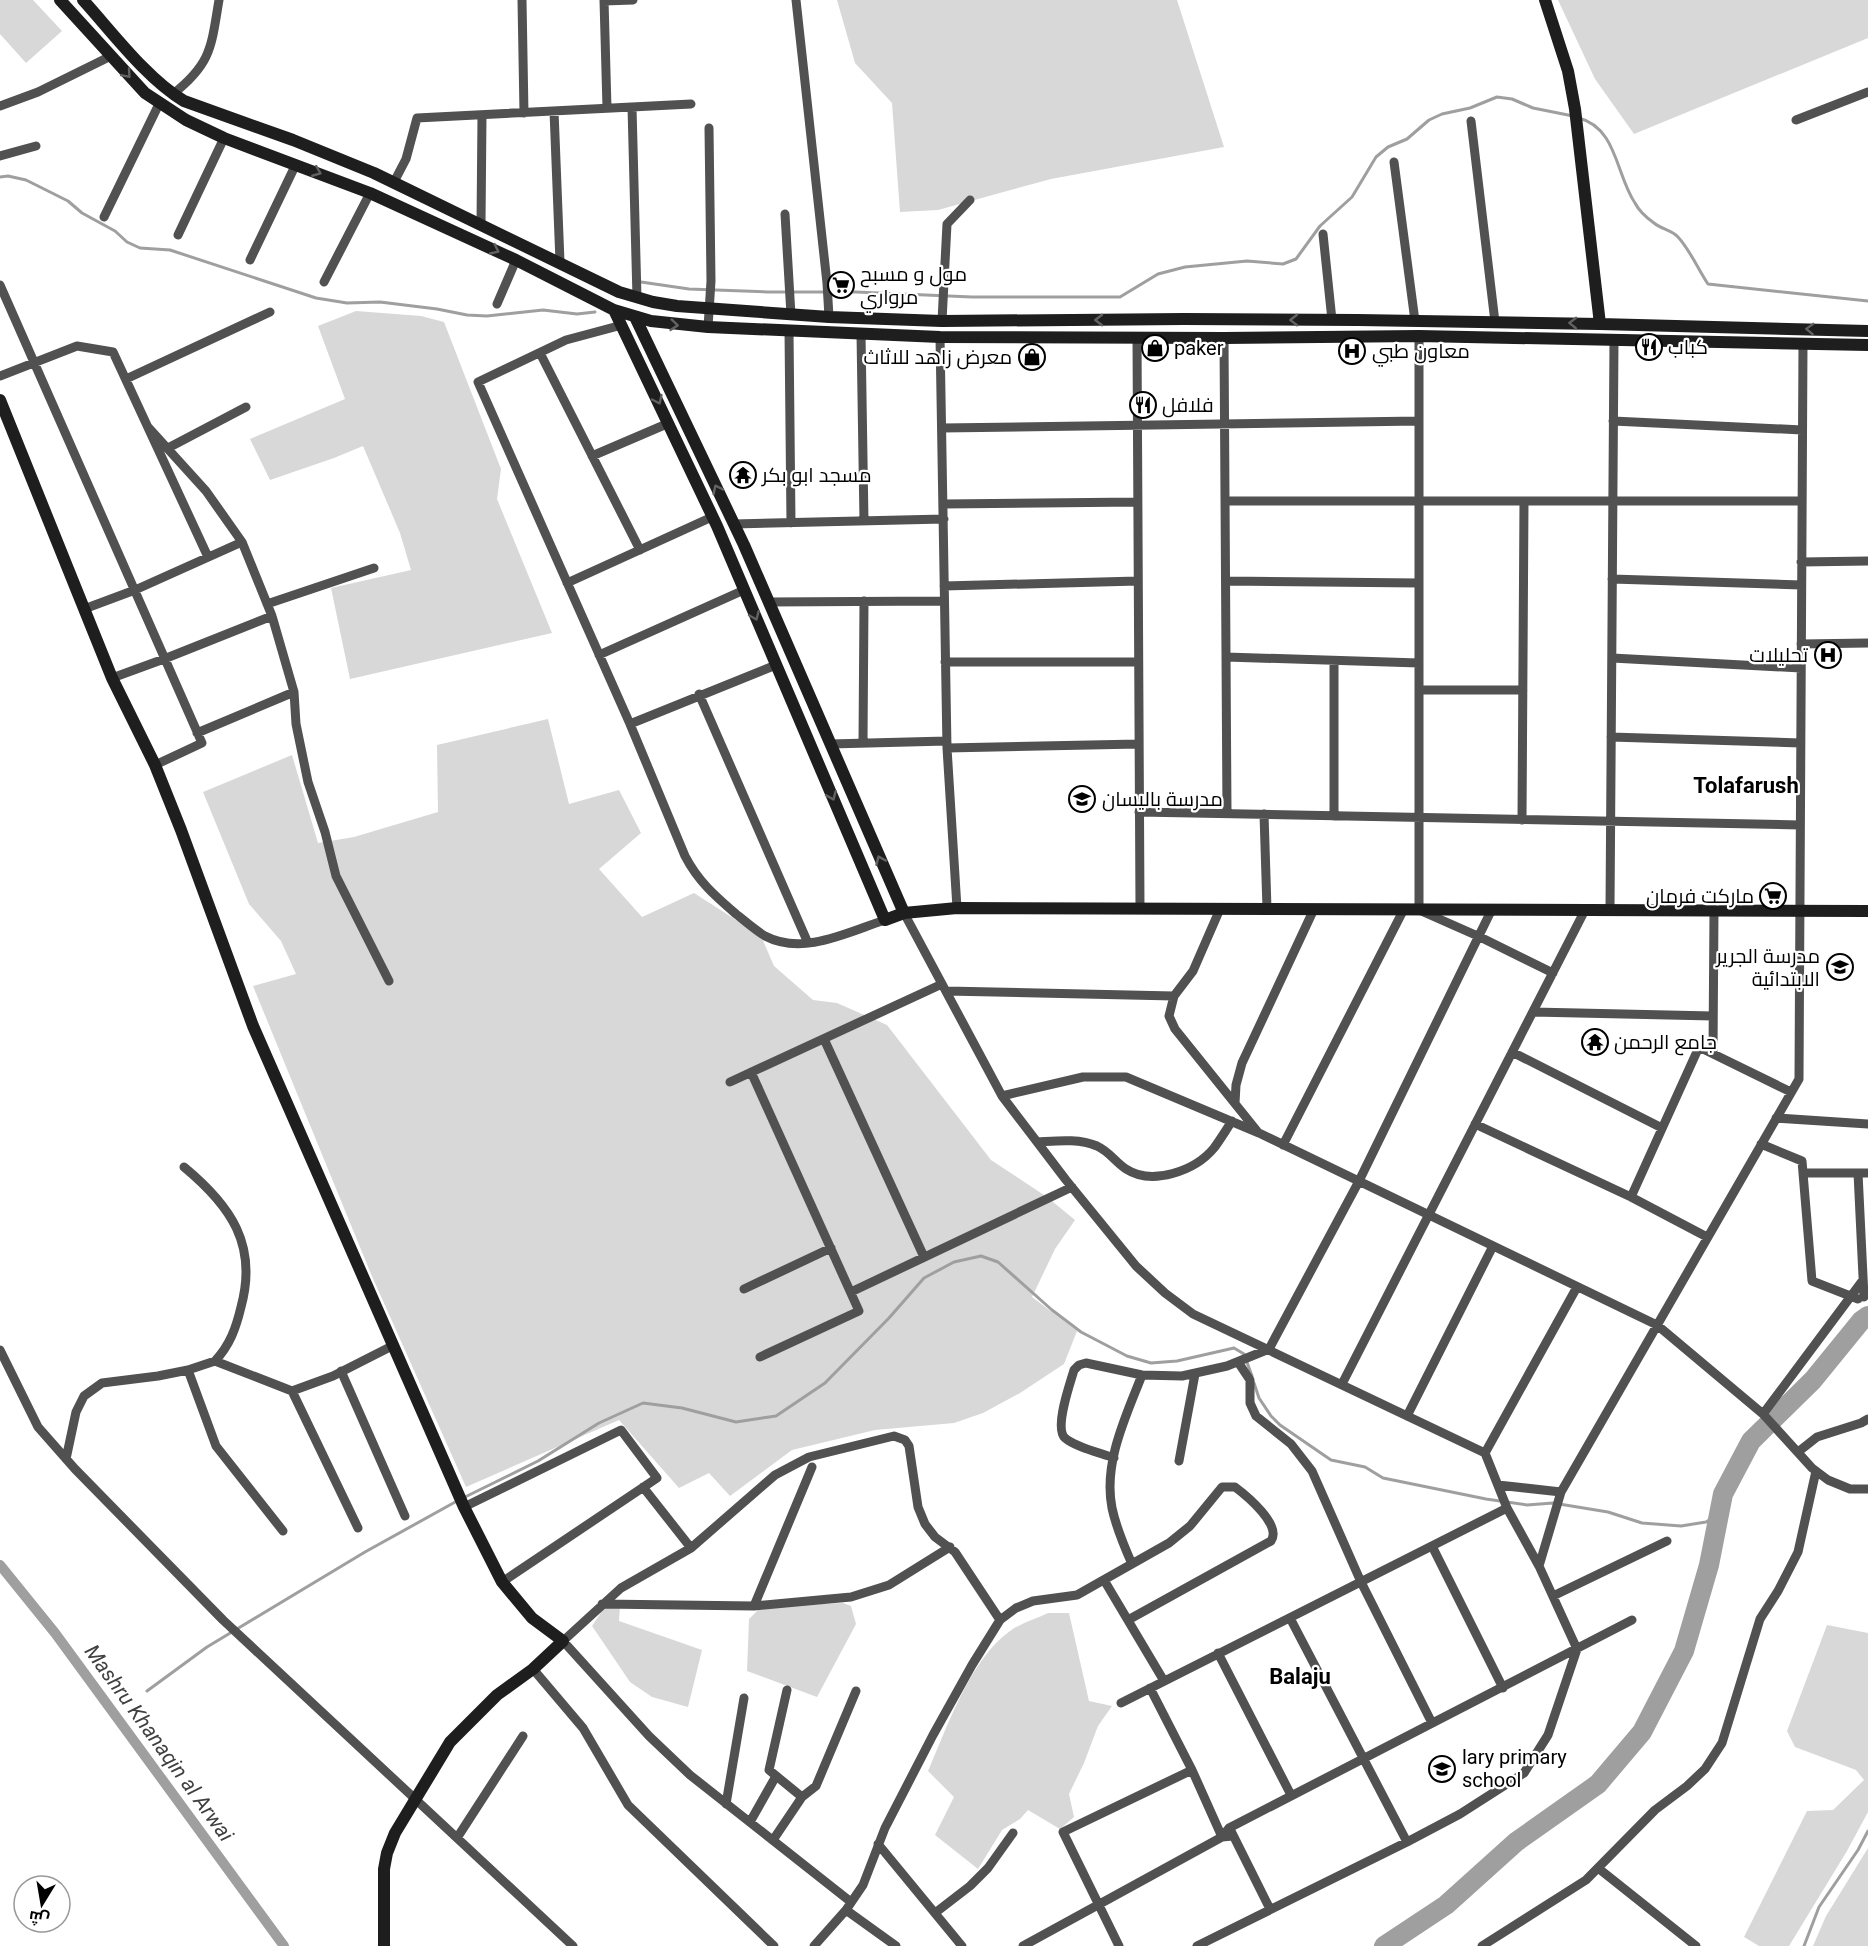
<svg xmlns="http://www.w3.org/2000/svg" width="1868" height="1946" viewBox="0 0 1868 1946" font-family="Roboto,Cairo,sans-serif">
<rect width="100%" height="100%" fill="#fff"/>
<path fill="#d8d8d8" d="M 0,0 L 33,0 L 62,31 L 26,63 L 0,34 Z
M 837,0 L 1177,0 L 1224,147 L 1051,179 L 938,210 L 900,212 L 892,103 L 855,63 Z
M 1558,0 L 1868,0 L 1868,38 L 1634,134 L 1595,79 Z
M 356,311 L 421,316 L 444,322 L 501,469 L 497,499 L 552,633 L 350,679 L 331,588 L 411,570 L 400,533 L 363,446 L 334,458 L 270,480 L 250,439 L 345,399 L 318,326 Z
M 548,719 L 569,804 L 619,790 L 641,833 L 599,869 L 642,917 L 694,893 L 761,936 L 774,966 L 813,1000 L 837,1003 L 887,1025 L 991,1160 L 1047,1197 L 1075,1220 L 1055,1249 L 1032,1297 L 1077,1331 L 1064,1364 L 1020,1393 L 983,1413 L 954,1423 L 875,1430 L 792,1450 L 730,1496 L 709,1473 L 679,1488 L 619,1420 L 466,1487 L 371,1274 L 253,986 L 296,974 L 281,941 L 249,904 L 203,792 L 292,755 L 318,843 L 354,837 L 438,812 L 437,745 Z
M 843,1603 L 851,1606 L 856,1624 L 817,1697 L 747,1671 L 749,1619 L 761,1607 Z
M 606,1605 L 620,1606 L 619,1621 L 702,1650 L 688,1707 L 652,1697 L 630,1682 L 592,1626 Z
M 1048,1613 L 1069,1613 L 1089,1701 L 1112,1706 L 1098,1726 L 1084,1763 L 1069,1794 L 1074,1817 L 1060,1829 L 1028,1810 L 1020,1819 L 1002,1830 L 978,1869 L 935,1835 L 954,1797 L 928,1771 C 947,1728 970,1659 1010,1631 C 1021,1623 1036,1619 1048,1613 Z
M 1827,1625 L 1868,1633 L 1868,1812 L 1847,1851 L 1789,1946 L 1759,1946 L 1744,1937 L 1807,1811 L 1833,1810 L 1864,1780 L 1856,1770 L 1795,1747 L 1787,1731 Z
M 1868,1848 L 1868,1946 L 1813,1946 L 1826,1916 Z"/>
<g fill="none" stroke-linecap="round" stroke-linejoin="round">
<path stroke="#9f9f9f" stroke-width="3" d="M 1579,118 C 1617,128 1616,175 1635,203 C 1639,211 1647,218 1654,223 C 1661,229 1672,230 1678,237 C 1690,250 1698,269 1708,284 L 1868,301
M 0,177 L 8,176 L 26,180 L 68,201 L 82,213 L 115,231 L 127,242 L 140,248 L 170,250 L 316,298 L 347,303 L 380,302 L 437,309 L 467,315 L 487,316 L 543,310 L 577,314 L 595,312
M 641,282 L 689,289 L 768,292 L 856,292 L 972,297 L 1120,297 L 1158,274 L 1185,267 L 1247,261 L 1283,264 L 1296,259 L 1320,226 L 1352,197 L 1376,157 L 1388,147 L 1407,139 L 1429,120 L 1442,114 L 1470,108 L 1497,97 L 1512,99 L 1533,108 L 1573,116
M 1254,1383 L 1259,1398 L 1271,1416 L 1280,1425 L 1331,1460 L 1365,1467 L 1383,1478 L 1486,1499 L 1527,1505 L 1553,1503 L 1608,1512 L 1642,1523 L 1681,1526 L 1706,1522 L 1719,1514
M 463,1498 L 538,1461 L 599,1423 L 643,1403 L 682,1408 L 736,1422 L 776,1416 L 825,1383 L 889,1318 L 924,1278 L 954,1262 L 981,1256 L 998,1262 L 1052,1310 L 1081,1332 L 1127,1356 L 1151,1363 L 1177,1361 L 1234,1348 L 1244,1354 L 1252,1376
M 147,1691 L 207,1647 L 365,1552 L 457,1501
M 1804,1946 L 1819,1907 L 1858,1850 L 1868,1831"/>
<path stroke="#9f9f9f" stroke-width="10" d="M 0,1565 L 55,1633 L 284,1946"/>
<path stroke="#9f9f9f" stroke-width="20" d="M 1384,1946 L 1446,1905 L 1516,1842 L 1598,1784 L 1642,1732 L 1684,1651 L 1709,1565 L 1723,1494 L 1751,1441 L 1813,1380 L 1861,1321 L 1868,1316"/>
<path stroke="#515151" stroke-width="9" d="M 522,0 L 524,113
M 604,0 L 607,108
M 796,0 L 827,283 L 829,317
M 604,1 L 633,0
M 173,94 C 212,63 211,47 219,0
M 0,106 L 38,92 L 111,56
M 632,107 L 637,298
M 554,111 L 560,262
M 1796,120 L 1868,92
M 1471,121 L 1495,322
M 0,156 L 36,146
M 1394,162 L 1415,321
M 394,182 L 406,159 L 417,118 L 691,104
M 785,214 L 791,315
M 104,217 L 159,104
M 481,224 L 482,115
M 1323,234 L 1332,320
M 178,235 L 224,138
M 250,260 L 296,164
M 324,282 L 370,193
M 0,285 L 202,743 L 155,765
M 497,304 L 516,260
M 942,321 L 947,224 L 970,200
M 622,325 L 566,340 L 478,382 L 630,724 L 685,856 C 698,881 714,895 736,914 C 745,921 755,930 765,936 C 803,956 848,932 885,920
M 708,327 L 711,281 L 709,128
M 789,331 L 791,523
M 861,334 L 864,521
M 1419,336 L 1419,910 L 1480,937 L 1553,973
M 940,337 L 947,748 L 957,908
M 1137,338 L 1140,908
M 1224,338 L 1227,813
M 540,353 L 640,550
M 0,376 L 77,346 L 113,352 L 208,557
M 126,379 L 270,312
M 1613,421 L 1802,430
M 148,427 L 206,491 L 242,542 L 272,616 L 294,692 L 296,724 L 308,782 L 325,832 L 336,876 L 389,981
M 942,428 L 1419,421
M 168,448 L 246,407
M 592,456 L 669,423
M 1225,501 L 1801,501
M 943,504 L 1137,502
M 734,524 L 944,519
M 1801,562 L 1868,561
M 1612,579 L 1801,585
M 1226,581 L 1419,583
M 567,583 L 712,517
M 944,586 L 1138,581
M 768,602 L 944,601
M 267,604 L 374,568
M 84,609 L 135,590 L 242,542
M 1801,644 L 1868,643
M 599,655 L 744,590
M 1226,657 L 1419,663
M 1612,658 L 1801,668
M 1334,661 L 1334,816
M 945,662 L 1138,662
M 112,678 L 164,659 L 272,616
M 1419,690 L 1523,690
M 699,694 L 808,943
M 630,724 L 776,665
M 197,733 L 294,692
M 1611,737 L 1800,743
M 863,743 L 864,601
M 830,744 L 947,741
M 947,748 L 1139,744
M 1139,812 L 1800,825
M 1264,814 L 1267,909
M 1522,820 L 1524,501
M 1220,909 L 1193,971 L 1174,996 L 1169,1016 L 1175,1029 L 1257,1131
M 1610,910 L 1614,340
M 904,913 L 1002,1096 L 1066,1180 L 1136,1266 L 1165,1293 L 1193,1314 L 1485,1453 L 1507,1508 L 1539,1566 L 1577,1649 L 1548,1735 L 1524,1773 L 1460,1814 L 1407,1842 L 1197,1946
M 946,991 L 1174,996
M 1533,1012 L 1713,1016
M 824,1039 L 924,1257
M 1512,1052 L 1662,1128
M 1713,1053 L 1714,910
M 751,1072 L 859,1311 L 760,1357
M 730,1082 L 942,984
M 1002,1096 L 1083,1077 L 1126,1077 L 1259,1133 L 1657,1325 L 1763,1414 L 1812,1468 L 1828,1480 L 1850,1489 L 1868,1489
M 1235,1103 L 1236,1085 L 1242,1063 L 1314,909
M 1776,1118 L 1868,1124
M 1475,1124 L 1631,1197 L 1707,1237
M 1037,1142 C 1056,1141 1078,1138 1097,1146 C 1110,1152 1115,1162 1126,1169 C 1152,1186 1195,1171 1214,1148 C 1220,1140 1226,1130 1232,1121
M 1761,1144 L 1802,1161 L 1812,1281 L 1858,1299
M 1283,1145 L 1404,909
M 184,1167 C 231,1206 258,1245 241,1307 C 236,1328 230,1345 215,1361
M 1803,1173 L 1868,1173
M 1858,1173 L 1864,1297
M 1631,1197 L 1699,1047 L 1791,1092
M 744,1289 L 831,1248
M 851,1292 L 1072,1187
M 0,1350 L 38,1427 L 75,1469 L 223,1620 L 573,1946
M 1238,1362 L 1250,1380 L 1250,1403 L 1256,1416 L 1291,1444 L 1312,1471 L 1361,1582 L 1432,1723
M 188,1370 L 216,1446 L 283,1531
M 341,1371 L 405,1516
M 1342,1384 L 1585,910
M 292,1391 L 358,1528
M 1763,1414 L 1863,1280
M 1407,1416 L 1493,1246
M 1798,1452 L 1817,1437 L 1861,1423 L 1868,1419
M 1485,1453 L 1577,1287
M 1114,1458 C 1101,1453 1075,1447 1065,1438 C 1054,1428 1070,1384 1074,1370 L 1079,1365 L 1086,1363 L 1142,1375 L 1182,1376 L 1227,1366 L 1269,1349 L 1359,1181 L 1492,909
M 66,1459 L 76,1412 L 84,1396 L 102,1383 L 158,1376 L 188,1370 L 215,1361 L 292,1391 L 333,1376 L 394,1345
M 1179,1461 L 1195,1374
M 1498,1485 L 1561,1492
M 643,1487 L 691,1548
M 464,1507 L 621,1430 L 657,1478 L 502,1582
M 1432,1546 L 1503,1688
M 1132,1564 C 1124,1546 1116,1527 1112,1508 C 1103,1463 1126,1416 1142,1375
M 1539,1566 L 1561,1492 L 1799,1079 L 1803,344
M 1104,1580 L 1164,1681
M 1553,1596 L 1667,1541
M 602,1604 L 754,1606 L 851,1597 L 889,1585 L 950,1547
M 754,1606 L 812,1467
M 1290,1618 L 1407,1842
M 1218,1653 L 1291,1795
M 533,1669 L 583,1728 L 628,1805 L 774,1946
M 1150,1688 L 1192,1770 L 1222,1837 L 1233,1836
M 787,1690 L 769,1770 L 802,1797
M 1121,1703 L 1507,1508
M 726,1804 L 744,1698
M 750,1822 L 776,1776
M 1231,1831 L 1270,1909
M 457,1838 L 523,1736
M 773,1840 L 802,1797 L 816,1786 L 856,1691
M 878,1844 L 962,1946
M 1598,1868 L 1696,1946
M 851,1902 L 690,1775 L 649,1736 L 563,1641 L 621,1588 L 691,1548 L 775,1475 L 809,1457 L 894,1436 L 905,1440 L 909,1446 L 918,1507 L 925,1524 L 935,1537 L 955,1552 L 1000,1620
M 846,1910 L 896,1946
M 935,1913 L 970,1886 L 988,1868 L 1013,1833
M 814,1946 L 846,1910 L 863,1885 L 885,1828 L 933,1735 L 972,1665 L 1000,1620 L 1016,1608 L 1033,1601 L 1077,1595 L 1169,1543 L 1190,1526 L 1222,1487 L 1235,1487 C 1247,1496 1282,1525 1271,1541 L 1128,1620
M 1023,1946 L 1222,1837 L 1229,1828 L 1632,1620
M 1119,1946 L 1063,1832 L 1192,1770
M 1482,1946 L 1586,1880 L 1655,1810 L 1687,1786 L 1705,1769 L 1722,1743 L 1760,1619 L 1778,1591 L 1798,1552 L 1816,1471"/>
<path stroke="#1e1e1e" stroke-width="12" d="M 60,0 L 145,93 L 186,120 L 224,138 L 370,193 L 516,260 L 614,310 L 651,321 L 708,327 L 940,337 L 1224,338 L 1419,336 L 1868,345
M 83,0 C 112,32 147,79 184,101 L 293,140 L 374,173 L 619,292 L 653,302 L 677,306 L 829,317 L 942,321 L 1184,319 L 1358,320 L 1600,324 L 1868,331
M 1545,0 L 1568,71 L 1575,109 L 1600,324
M 614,310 L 717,526 L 885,920 L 904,913 L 957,908 L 1868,911
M 635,317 L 744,545 L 904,913
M 0,400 L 112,678 L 155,765 L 181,830 L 253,1026 L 464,1507 L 502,1582 L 532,1618 L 563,1641 L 533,1669 L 497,1695 L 450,1742 L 395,1833 L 387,1853 L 384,1869 L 384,1946"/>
</g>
<defs><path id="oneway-chevron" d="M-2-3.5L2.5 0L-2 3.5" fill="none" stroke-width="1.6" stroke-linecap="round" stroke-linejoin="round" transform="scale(1.5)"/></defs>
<g stroke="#626262">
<use href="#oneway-chevron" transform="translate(127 74) rotate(49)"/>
<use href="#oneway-chevron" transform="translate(317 172) rotate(22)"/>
<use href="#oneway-chevron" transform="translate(495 250) rotate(25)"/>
<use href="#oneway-chevron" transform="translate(1099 320) rotate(180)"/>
<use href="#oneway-chevron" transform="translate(1294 320) rotate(-180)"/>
<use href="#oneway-chevron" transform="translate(1573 323) rotate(-179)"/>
<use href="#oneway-chevron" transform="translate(674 325) rotate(6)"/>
<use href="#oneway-chevron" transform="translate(1810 329) rotate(-178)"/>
<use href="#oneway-chevron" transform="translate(658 400) rotate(65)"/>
<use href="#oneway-chevron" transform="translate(717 489) rotate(-116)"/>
<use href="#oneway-chevron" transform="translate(755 616) rotate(67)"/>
<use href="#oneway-chevron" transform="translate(832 796) rotate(67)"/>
<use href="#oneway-chevron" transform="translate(880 860) rotate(-114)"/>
</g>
<defs>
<symbol id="supermarket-ring" viewBox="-11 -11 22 22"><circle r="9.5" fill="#fff" stroke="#000" stroke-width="1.5"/><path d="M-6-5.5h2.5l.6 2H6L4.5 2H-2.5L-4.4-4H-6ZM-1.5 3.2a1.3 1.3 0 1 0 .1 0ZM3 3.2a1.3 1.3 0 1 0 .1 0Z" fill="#000"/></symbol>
<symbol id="restaurant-ring" viewBox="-11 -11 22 22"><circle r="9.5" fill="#fff" stroke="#000" stroke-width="1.5"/><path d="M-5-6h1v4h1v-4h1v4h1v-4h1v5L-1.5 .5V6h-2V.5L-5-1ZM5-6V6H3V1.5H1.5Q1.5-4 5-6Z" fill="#000"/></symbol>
<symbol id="shop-ring" viewBox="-11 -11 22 22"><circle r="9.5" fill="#fff" stroke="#000" stroke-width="1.5"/><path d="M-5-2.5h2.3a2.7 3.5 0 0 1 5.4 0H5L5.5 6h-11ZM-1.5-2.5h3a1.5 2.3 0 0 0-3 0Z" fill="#000"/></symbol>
<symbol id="hospital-ring" viewBox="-11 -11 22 22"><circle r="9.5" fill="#fff" stroke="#000" stroke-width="1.5"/><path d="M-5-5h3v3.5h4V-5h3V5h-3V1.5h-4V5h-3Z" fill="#000"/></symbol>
<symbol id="temple-ring" viewBox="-11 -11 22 22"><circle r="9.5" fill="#fff" stroke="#000" stroke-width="1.5"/><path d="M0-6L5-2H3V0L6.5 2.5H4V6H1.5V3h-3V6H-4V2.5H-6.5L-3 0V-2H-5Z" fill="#000"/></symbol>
<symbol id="school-ring" viewBox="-11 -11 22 22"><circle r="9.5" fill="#fff" stroke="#000" stroke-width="1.5"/><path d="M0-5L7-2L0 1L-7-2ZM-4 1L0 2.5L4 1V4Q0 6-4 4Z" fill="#000"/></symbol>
</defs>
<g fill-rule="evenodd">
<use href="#supermarket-ring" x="826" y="270" width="30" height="30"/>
<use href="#restaurant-ring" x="1634" y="332" width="30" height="30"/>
<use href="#shop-ring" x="1140" y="333" width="30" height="30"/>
<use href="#hospital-ring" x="1337" y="336" width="30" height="30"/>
<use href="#shop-ring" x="1017" y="342" width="30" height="30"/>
<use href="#restaurant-ring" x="1128" y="390" width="30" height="30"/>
<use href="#temple-ring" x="728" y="460" width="30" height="30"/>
<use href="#hospital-ring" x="1813" y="640" width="30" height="30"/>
<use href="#school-ring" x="1067" y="784" width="30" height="30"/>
<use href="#supermarket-ring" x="1758" y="881" width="30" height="30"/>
<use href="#school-ring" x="1825" y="952" width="30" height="30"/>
<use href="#temple-ring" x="1580" y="1027" width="30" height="30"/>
<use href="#school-ring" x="1427" y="1754" width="30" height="30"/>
</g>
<g text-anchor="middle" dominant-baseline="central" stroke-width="4.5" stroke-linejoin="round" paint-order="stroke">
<g font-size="20" fill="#000" stroke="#fff" text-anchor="start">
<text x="860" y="274">مول و مسبح<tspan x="860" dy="23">مرواري</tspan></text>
<text x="1668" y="347">كباب</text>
<text x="1174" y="348">paker</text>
<text x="1372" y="351">معاون طبي</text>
<text x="1012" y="357" text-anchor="end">معرض زاهد للاثاث</text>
<text x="1162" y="405">فلافل</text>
<text x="762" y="475">مسجد ابو بكر</text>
<text x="1808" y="655" text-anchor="end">تحلیلات</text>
<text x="1102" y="799">مدرسة بالیسان</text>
<text x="1754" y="896" text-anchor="end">مارکت فرمان</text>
<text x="1820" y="956" text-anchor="end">مدرسة الجرير<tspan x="1820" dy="23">الابتدائية</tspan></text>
<text x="1614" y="1042">جامع الرحمن</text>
<text x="1462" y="1757">lary primary<tspan x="1462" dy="23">school</tspan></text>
</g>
<g font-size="21" font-style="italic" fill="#404040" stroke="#fff">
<text transform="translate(159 1743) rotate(54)">Mashru Khanaqin al Arwai</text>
</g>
<g font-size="22" font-weight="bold" fill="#000" stroke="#fff">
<text x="1746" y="785">Tolafarush</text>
<text x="1300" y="1676">Balaju</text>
</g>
</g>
<g transform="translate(42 1904) rotate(191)"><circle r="28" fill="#ffffff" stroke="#999999" stroke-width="1.5"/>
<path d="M0-4.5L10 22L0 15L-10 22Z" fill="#000000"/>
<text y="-9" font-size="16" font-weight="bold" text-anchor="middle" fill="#000000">ش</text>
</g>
</svg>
